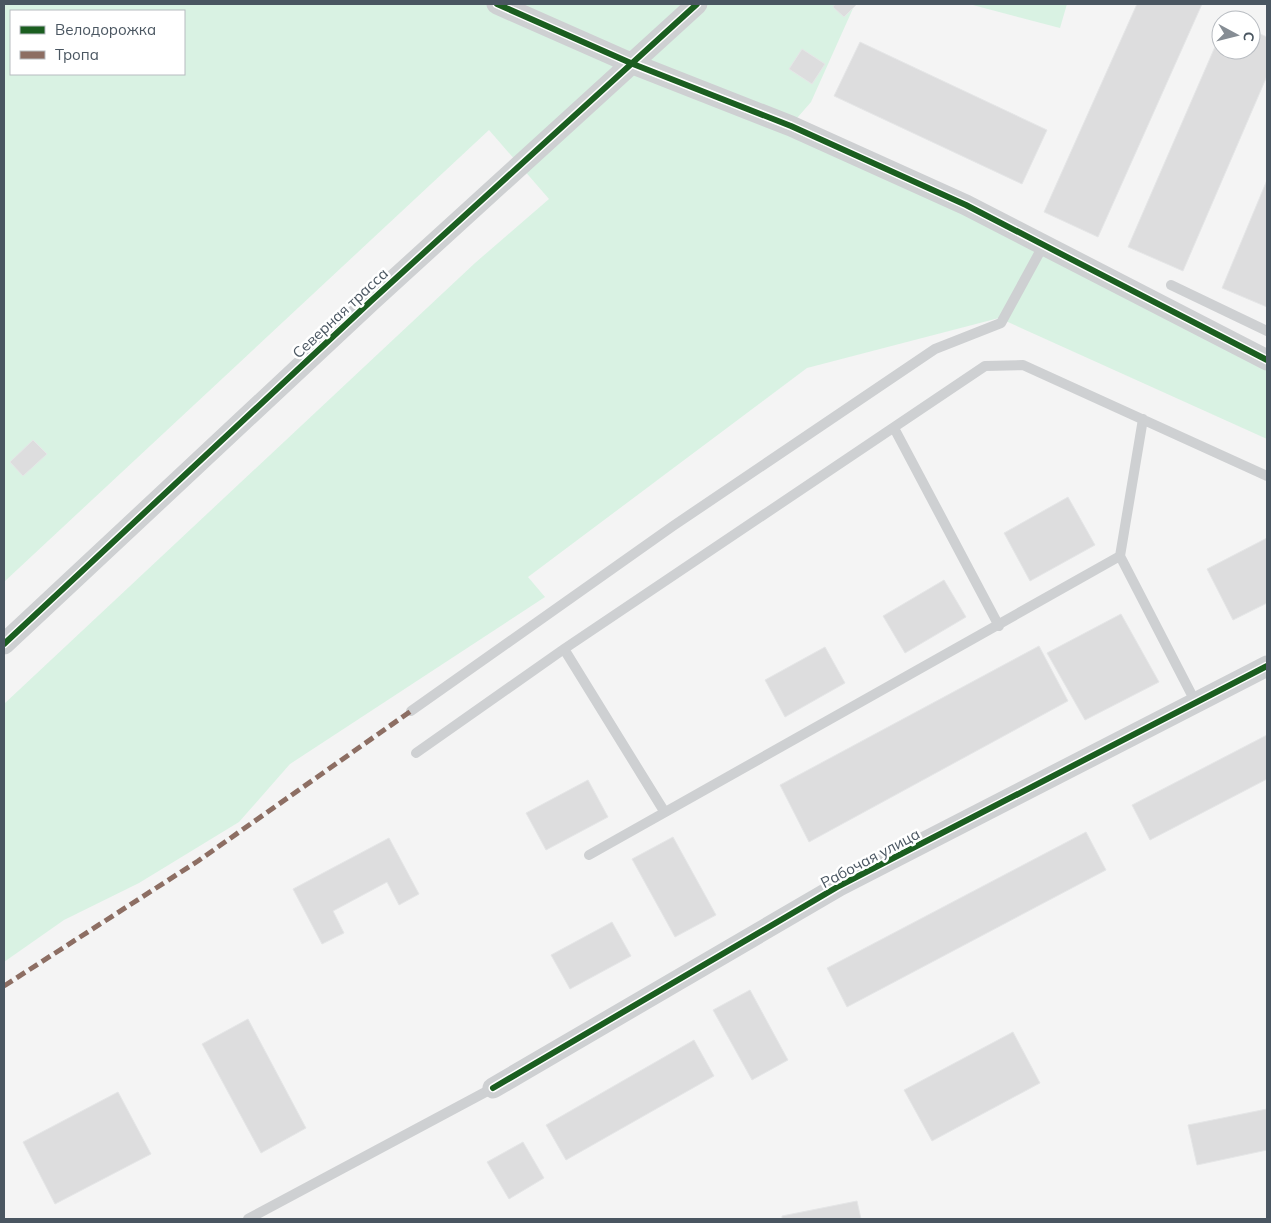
<svg xmlns="http://www.w3.org/2000/svg" width="1271" height="1223" viewBox="0 0 1271 1223" font-family="Mulish,sans-serif">
<rect width="100%" height="100%" fill="#f4f4f4"/>
<path fill="#d9f2e3" fill-rule="evenodd" d="M 4,4 L 855,4 L 811,102 L 791,125 L 1267,360 L 1267,439 L 999,318 L 807,368 L 528,577 L 545,597 L 290,764 L 239,822 L 139,883 L 64,920 L 4,962 L 4,704 L 475,263 L 549,199 L 489,130 L 4,582 ZM 11,11 L 184,11 L 184,74 L 11,74 Z
M 969,4 L 1067,4 L 1060,28 Z"/>
<path fill="#ddddde" stroke="#e5e6e7" d="M 835,4 L 857,4 L 844,17 L 833,7 Z
M 1137,4 L 1202,4 L 1098,237 L 1044,212 Z
M 1251,30 L 1267,37 L 1267,76 L 1183,271 L 1128,247 L 1221,33 L 1221,50 L 1251,50 Z
M 860,42 L 1047,130 L 1022,184 L 834,96 Z
M 802,49 L 825,64 L 812,84 L 789,69 Z
M 1267,180 L 1267,307 L 1222,288 Z
M 33,440 L 47,454 L 23,476 L 10,462 Z
M 1068,497 L 1095,545 L 1030,581 L 1004,533 Z
M 1267,538 L 1267,603 L 1233,620 L 1207,569 Z
M 944,580 L 966,617 L 905,653 L 883,616 Z
M 1121,614 L 1159,682 L 1085,720 L 1047,653 Z
M 1039,646 L 1068,701 L 809,842 L 780,785 Z
M 825,647 L 845,683 L 785,717 L 765,680 Z
M 1267,735 L 1267,779 L 1150,840 L 1132,805 Z
M 588,780 L 608,817 L 546,850 L 526,813 Z
M 1086,832 L 1106,870 L 847,1007 L 827,968 Z
M 673,837 L 716,915 L 675,937 L 632,859 Z
M 389,838 L 419,894 L 399,905 L 387,882 L 333,911 L 344,933 L 322,944 L 293,889 Z
M 612,922 L 631,956 L 570,989 L 551,955 Z
M 750,990 L 788,1060 L 752,1080 L 713,1010 Z
M 248,1019 L 306,1128 L 261,1153 L 202,1044 Z
M 1013,1032 L 1040,1083 L 932,1141 L 904,1090 Z
M 694,1040 L 714,1076 L 566,1160 L 546,1125 Z
M 118,1092 L 151,1154 L 55,1204 L 23,1142 Z
M 1267,1109 L 1267,1150 L 1197,1165 L 1188,1125 Z
M 523,1142 L 544,1178 L 509,1199 L 487,1162 Z
M 857,1201 L 861,1219 L 782,1219 L 782,1216 Z"/>
<g fill="none" stroke-linecap="round" stroke-linejoin="round">
<path stroke="#ced0d2" stroke-width="10" d="M 1171,285 L 1267,331
M 894,428 L 999,626
M 1120,556 L 1143,419
M 564,649 L 664,811
M 411,711 L 673,526 L 935,349 L 1001,323 L 1043,246
M 416,753 L 564,649 L 985,366 L 1023,365 L 1267,476
M 589,855 L 1120,556 L 1196,703
M 248,1219 L 493,1088"/>
<path stroke="#ced0d2" stroke-width="21" d="M 497,4 L 633,64 L 791,126 L 966,205 L 1267,360
M 4,644 L 371,301 L 697,4
M 493,1088 L 839,886 L 1267,666"/>
<path stroke="#8d6e63" stroke-width="5" stroke-dasharray="10 5" stroke-linecap="butt" d="M 4,986 L 198,861 L 411,711"/>
<defs>
<path id="cycleway" d="M 497,4 L 633,64 L 791,126 L 966,205 L 1267,360
M 4,644 L 371,301 L 697,4
M 493,1088 L 839,886 L 1267,666"/>
</defs>
<use href="#cycleway" stroke="#fff" stroke-width="9"/>
<use href="#cycleway" stroke="#1b5e20" stroke-width="6"/>
</g>
<g text-anchor="middle" dominant-baseline="central" stroke-width="5" stroke-linejoin="round" paint-order="stroke">
<g font-size="15" fill="#4a5661" stroke="#fff">
<text transform="translate(340 313) rotate(-43)">Северная трасса</text>
<text transform="translate(870 858) rotate(-28)">Рабочая улица</text>
</g>
</g>
<rect width="1271" height="1223" fill="none" stroke="#4a5661" stroke-width="10"/>
<rect x="10" y="10" width="175" height="65" fill="#ffffff" stroke="#b7bbc0"/>
<rect x="20" y="26" width="25" height="8" fill="#1b5e20" stroke="#b7bbc0"/>
<text x="55" y="35" font-size="15" fill="#4a5661">Велодорожка</text>
<rect x="20" y="51" width="25" height="8" fill="#8d6e63" stroke="#b7bbc0"/>
<text x="55" y="60" font-size="15" fill="#4a5661">Тропа</text>
<g transform="translate(1236 35) rotate(97)"><circle r="24" fill="#ffffff" stroke="#b7bbc0"/>
<path d="M0-4L9 19L0 12L-9 19Z" fill="#868d94"/>
<text y="-8" font-size="14" font-weight="bold" text-anchor="middle" fill="#4a5661">С</text>
</g>
</svg>
